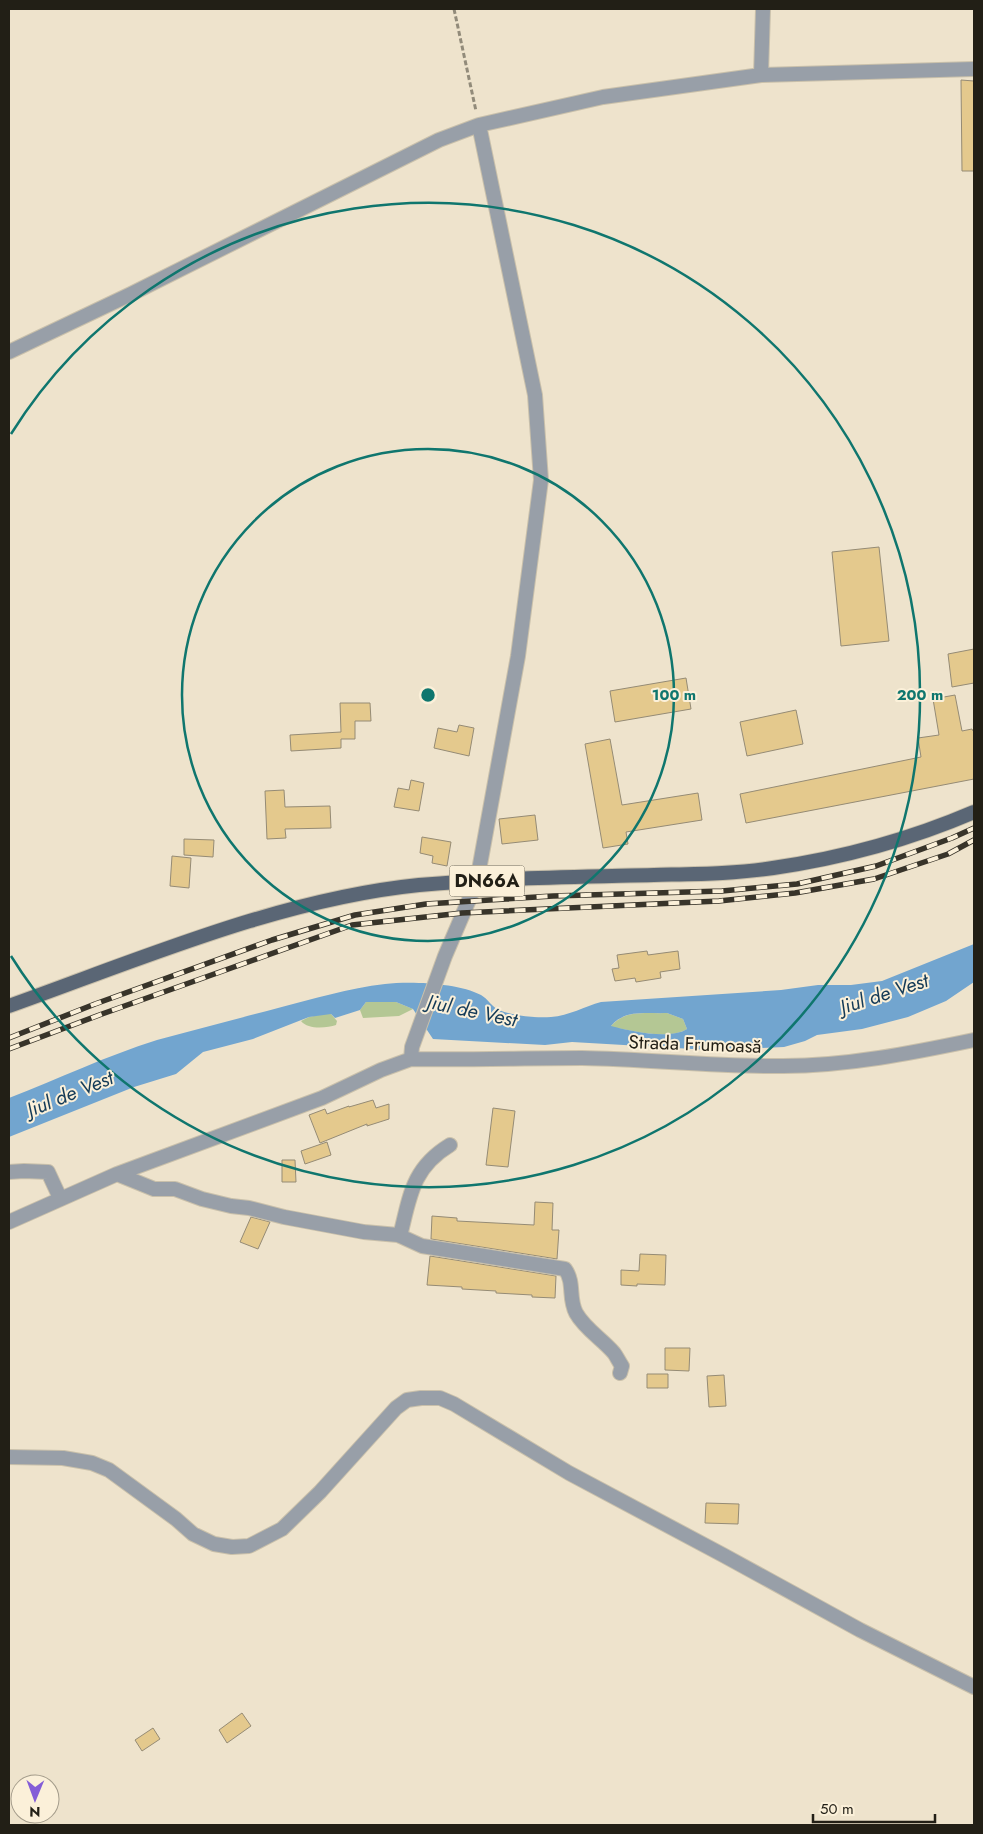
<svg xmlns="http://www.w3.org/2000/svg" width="983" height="1834" viewBox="0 0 983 1834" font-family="Jost,sans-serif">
<rect width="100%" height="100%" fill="#eee3cc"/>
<path fill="#b4c794" d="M 382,1001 L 396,1002 L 413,1009 L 399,1016 L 363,1018 L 360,1010 L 366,1002 Z
M 667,1013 L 683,1019 L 687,1029 C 667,1041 633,1030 610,1027 C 625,1009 645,1014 667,1013 Z
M 323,1014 L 331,1014 L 337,1021 L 336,1025 C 327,1028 308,1030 301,1021 L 309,1017 Z"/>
<path fill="#72a5cf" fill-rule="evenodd" d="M 974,944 L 974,982 L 946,1001 L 908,1017 L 862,1029 L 817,1035 L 805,1041 L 784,1047 L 710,1050 L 572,1042 L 545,1045 L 433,1039 L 413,1009 L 396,1002 L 366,1002 L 360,1010 L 335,1018 L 331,1014 L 309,1017 L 253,1039 L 203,1052 L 176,1074 L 134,1087 L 9,1137 L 9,1098 C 58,1079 106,1056 157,1040 C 197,1029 237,1019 278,1008 C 313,999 349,988 385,984 C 411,981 458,983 481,995 C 488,999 492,1007 499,1010 C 514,1016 535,1018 551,1017 C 569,1016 585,1006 601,1002 L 781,990 L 818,985 L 851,985 L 882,981 ZM 667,1013 L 683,1019 L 687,1029 C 670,1040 630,1031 611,1026 C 625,1009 646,1014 667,1013 Z"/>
<path fill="#e4c98d" stroke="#958b75" d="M 961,80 L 974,81 L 974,171 L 962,171 Z
M 879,547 L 889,641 L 841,646 L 832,552 Z
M 974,649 L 974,683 L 952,687 L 948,654 Z
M 686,678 L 691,709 L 615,722 L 610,691 Z
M 955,695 L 962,731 L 972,729 L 973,731 L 974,731 L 974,779 L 746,823 L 740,794 L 921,757 L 918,738 L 939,735 L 933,699 Z
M 340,703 L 370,703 L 371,721 L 355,721 L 355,739 L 341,739 L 341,748 L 291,751 L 290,735 L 341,732 Z
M 796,710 L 803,744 L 747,756 L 740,722 Z
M 459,725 L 474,728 L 469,756 L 434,748 L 438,728 L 457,732 Z
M 610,739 L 622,805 L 698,793 L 702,820 L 626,832 L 628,844 L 603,848 L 585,744 Z
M 411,780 L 424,783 L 419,811 L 394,807 L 398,788 L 409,790 Z
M 284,790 L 285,807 L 330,806 L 331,828 L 285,829 L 286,838 L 267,839 L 265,791 Z
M 535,815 L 538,840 L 502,844 L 499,819 Z
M 422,837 L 451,842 L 447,866 L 432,863 L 433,856 L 420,853 Z
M 184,839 L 214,840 L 213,857 L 184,855 Z
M 172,856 L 191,858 L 189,888 L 170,886 Z
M 647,951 L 648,955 L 678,951 L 680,969 L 660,972 L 661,978 L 636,982 L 635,978 L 615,981 L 612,969 L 619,968 L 617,955 Z
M 373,1100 L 376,1108 L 389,1104 L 389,1119 L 367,1126 L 367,1124 L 320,1143 L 309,1115 L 325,1109 L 327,1114 L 349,1106 L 349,1107 Z
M 493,1108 L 515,1111 L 508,1167 L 486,1165 Z
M 327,1142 L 331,1155 L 305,1164 L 301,1151 Z
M 282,1160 L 295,1160 L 296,1182 L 282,1182 Z
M 535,1202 L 553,1203 L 552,1230 L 559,1230 L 557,1259 L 431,1239 L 432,1216 L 457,1218 L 457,1221 L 534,1225 Z
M 251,1217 L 270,1222 L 258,1249 L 240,1242 Z
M 640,1254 L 666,1255 L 665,1285 L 637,1284 L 637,1286 L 621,1285 L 621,1270 L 639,1271 Z
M 430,1256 L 556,1276 L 555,1298 L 532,1297 L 532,1295 L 496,1293 L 496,1291 L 462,1289 L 462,1287 L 427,1285 Z
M 665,1348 L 690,1348 L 689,1371 L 665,1370 Z
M 647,1374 L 668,1374 L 668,1388 L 647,1388 Z
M 724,1375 L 726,1406 L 709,1407 L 707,1376 Z
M 706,1503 L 739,1504 L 738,1524 L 705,1523 Z
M 242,1713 L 251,1726 L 227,1743 L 219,1730 Z
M 153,1728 L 160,1739 L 142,1751 L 135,1740 Z"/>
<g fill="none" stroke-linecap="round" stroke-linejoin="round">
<defs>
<path id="minor" d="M 761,75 L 763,9
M 9,352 L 131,294 L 439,140 L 479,125 L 603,97 L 761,75 L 974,69
M 411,1059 C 468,1060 525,1058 582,1058 C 649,1059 716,1067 783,1066 C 847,1066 912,1053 974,1040
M 9,1172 L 24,1171 L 48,1172 L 60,1198
M 117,1174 L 154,1189 L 175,1189 L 202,1199 L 231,1206 L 249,1208 L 284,1217 L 364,1232 L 398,1235 L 422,1246 L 565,1269 C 575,1283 568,1298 576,1313 C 585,1329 602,1339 614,1353 C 617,1357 619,1362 622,1366 L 620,1373
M 9,1222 L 117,1174 L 322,1098 L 381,1070 L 411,1059 L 412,1047 L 445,956 L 477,881 L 518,656 L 541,480 L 535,395 L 479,125
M 400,1236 C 410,1196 412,1168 450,1145
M 9,1457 L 63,1458 L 92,1463 L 109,1470 L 176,1519 L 193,1534 L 214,1544 L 232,1547 L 249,1546 L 282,1529 L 320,1492 L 396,1408 L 407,1400 L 421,1398 L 440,1398 L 454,1404 L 569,1473 L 723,1555 L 860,1630 L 974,1687"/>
<path id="primary" d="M 9,1006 C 141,959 280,899 419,885 C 497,878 576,877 654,875 C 693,874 734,874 773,868 C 842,858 911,839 974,812"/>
</defs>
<use href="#minor" stroke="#c9c0ab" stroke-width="16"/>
<use href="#primary" stroke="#c9c0ab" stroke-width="16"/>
<path stroke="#928b7a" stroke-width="3" stroke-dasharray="5 2.5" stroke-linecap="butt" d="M 454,9 L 476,111"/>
<use href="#minor" stroke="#989fa8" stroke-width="14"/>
<use href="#primary" stroke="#5a6675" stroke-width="14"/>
<defs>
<path id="rail" d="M 9,1038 L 95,1004 L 272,940 L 355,915 L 426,904 L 553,896 L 722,891 L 797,884 L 876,866 L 952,838 L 974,828
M 9,1049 L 102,1014 L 352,925 L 462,913 L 719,901 L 795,893 L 874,879 L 948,854 L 974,840"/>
</defs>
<use href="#rail" stroke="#38342a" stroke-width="5.5"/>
<use href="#rail" stroke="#fbf0d9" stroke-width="4" stroke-dasharray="11" stroke-linecap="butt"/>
</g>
<g fill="none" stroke="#0f766e" stroke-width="2.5">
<circle cx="428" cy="695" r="246"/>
<path d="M11 434A492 492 0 1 1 11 956"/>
</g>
<g text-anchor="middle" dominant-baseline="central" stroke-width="4" stroke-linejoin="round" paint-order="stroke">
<rect fill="#fbf0d9" stroke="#635e50" stroke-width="1" x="449.5" y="865.5" width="75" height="31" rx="4"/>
<g font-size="18" font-weight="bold" fill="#221f16">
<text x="487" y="881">DN66A</text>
</g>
<g font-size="19" fill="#221f16" stroke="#fbf0d9">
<text transform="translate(695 1044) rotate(2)">Strada Frumoasă</text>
</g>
<g font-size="20" font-style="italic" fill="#133a57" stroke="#fbf0d9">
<text transform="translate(884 994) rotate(-18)">Jiul de Vest</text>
<text transform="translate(472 1011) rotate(12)">Jiul de Vest</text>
<text transform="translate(70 1094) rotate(-22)">Jiul de Vest</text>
</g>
</g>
<circle cx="428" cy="695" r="8" fill="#0f766e" stroke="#fbf0d9" stroke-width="2.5"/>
<g font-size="15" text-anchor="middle" font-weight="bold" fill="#0f766e" stroke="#fbf0d9" stroke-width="4" stroke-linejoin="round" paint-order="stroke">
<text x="674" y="700">100 m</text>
<text x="920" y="700">200 m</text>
</g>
<rect width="983" height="1834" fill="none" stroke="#221f16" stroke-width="20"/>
<g transform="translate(35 1799) rotate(181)"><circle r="24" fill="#fbf0d9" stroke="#a49c8b"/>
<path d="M0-4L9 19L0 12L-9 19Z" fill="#845dd7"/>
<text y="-8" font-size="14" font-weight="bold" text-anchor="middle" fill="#221f16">N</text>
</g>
<path d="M813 1814v8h122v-8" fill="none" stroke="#221f16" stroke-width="2.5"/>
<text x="820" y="1814" font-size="15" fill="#221f16" stroke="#fbf0d9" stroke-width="4" paint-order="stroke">50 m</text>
</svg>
